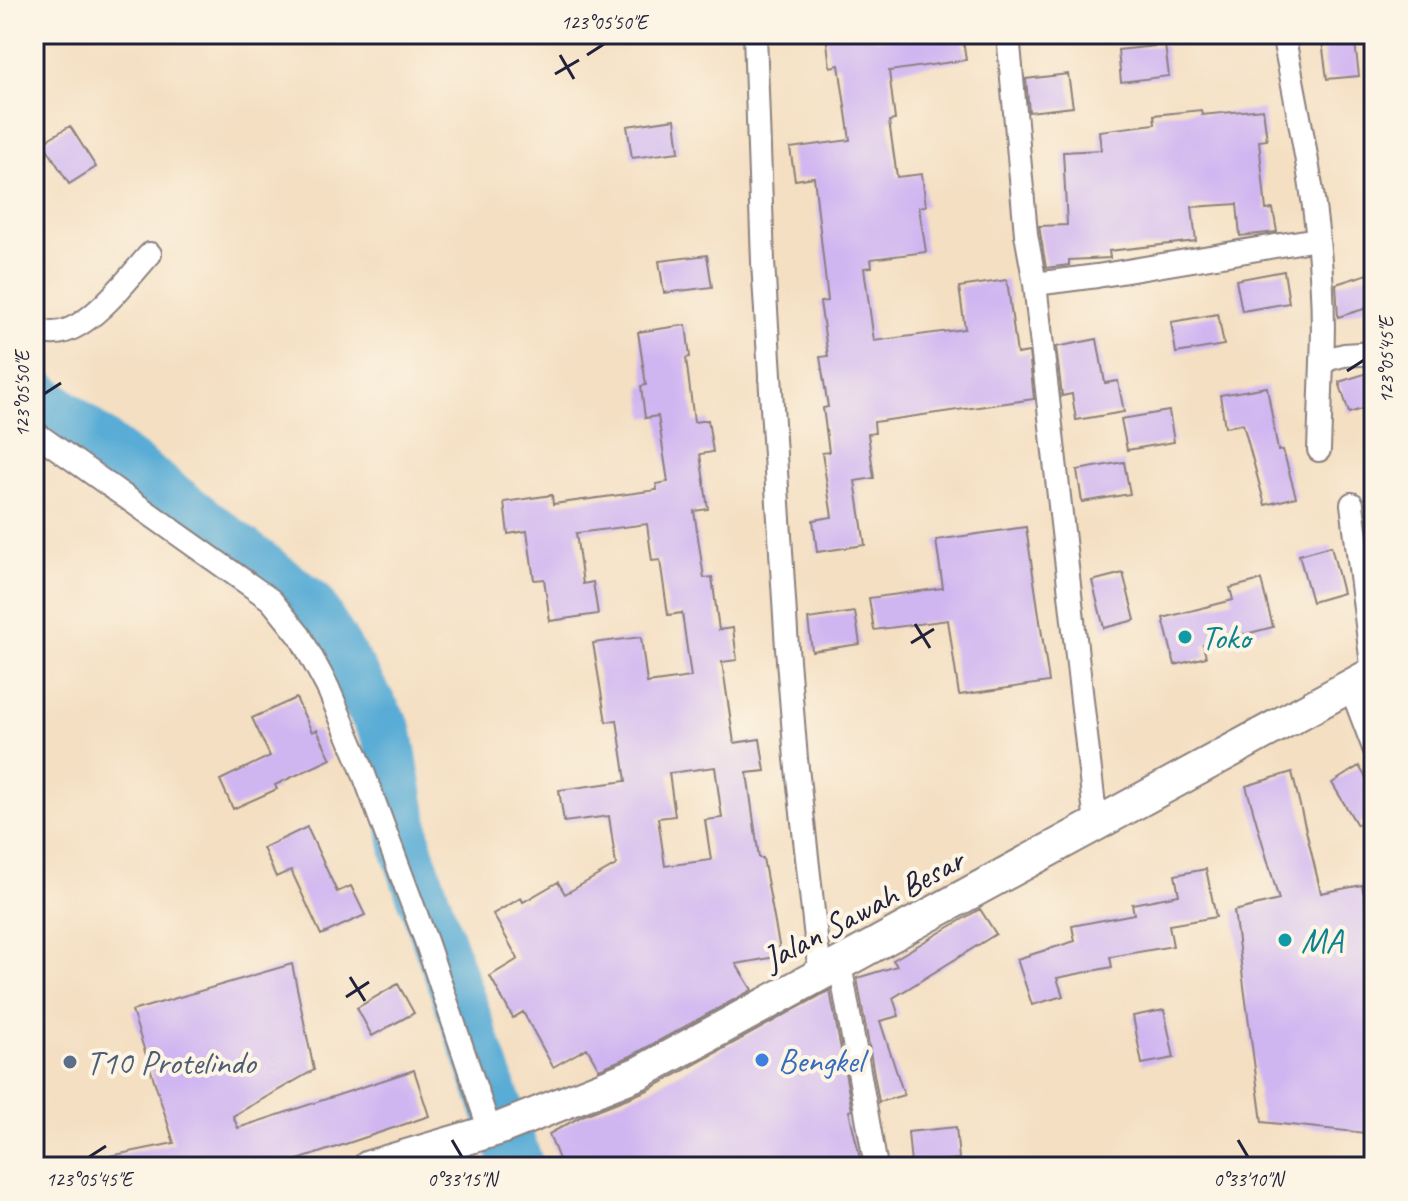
<svg xmlns="http://www.w3.org/2000/svg" width="1408" height="1201" viewBox="0 0 1408 1201" font-family="Caveat,sans-serif">
<rect width="100%" height="100%" fill="#fcf5e5"/>
<filter id="ink" filterUnits="userSpaceOnUse"><feTurbulence type="fractalNoise" baseFrequency=".0125" numOctaves="2"/><feDisplacementMap in="SourceGraphic" scale="16" xChannelSelector="R" yChannelSelector="G"/><feConvolveMatrix kernelMatrix="1 2 1 2 8 2 1 2 1" color-interpolation-filters="sRGB"/></filter>
<filter id="wash" filterUnits="userSpaceOnUse"><feTurbulence type="fractalNoise" baseFrequency=".006" numOctaves="4" result="noise"/><feDisplacementMap in="SourceGraphic" scale="32" xChannelSelector="R" yChannelSelector="G"/><feGaussianBlur stdDeviation="1.8" result="paint"/><feColorMatrix in="noise" values="0 0 0 0 0 0 0 0 0 0 0 0 0 0 0 0 0 1.4 0 .05"/><feComposite in="paint" operator="in"/></filter>
<g filter="url(#wash)">
<rect width="100%" height="100%" fill="#f4dfc2"/>
<g fill="none" stroke-linecap="round" stroke-linejoin="round">
<path stroke="#59acd5" stroke-width="52" d="M 34,393 L 309,604 L 387,733 L 407,851 L 518,1167"/>
</g>
<g id="blocks">
<path fill="#d0b6f1" fill-rule="evenodd" d="M 826,34 L 874,34 L 875,40 L 921,34 L 962,34 L 966,60 L 889,71 L 895,120 L 889,121 L 897,177 L 922,174 L 926,206 L 919,207 L 926,252 L 871,259 L 872,267 L 864,268 L 874,341 L 965,329 L 959,287 L 1007,280 L 1017,354 L 1029,352 L 1034,399 L 874,422 L 875,433 L 868,434 L 874,478 L 855,481 L 865,545 L 817,552 L 813,520 L 832,517 L 822,453 L 829,452 L 823,408 L 828,407 L 820,357 L 828,356 L 820,302 L 828,301 L 814,177 L 795,180 L 790,148 L 850,140 L 839,65 L 830,67 Z
M 1321,34 L 1354,34 L 1359,76 L 1327,79 Z
M 1165,45 L 1169,76 L 1121,82 L 1118,50 Z
M 1068,74 L 1073,107 L 1029,112 L 1026,79 Z
M 1263,109 L 1267,140 L 1259,141 L 1266,210 L 1273,209 L 1277,232 L 1240,236 L 1237,204 L 1192,207 L 1196,241 L 1109,251 L 1110,258 L 1069,260 L 1069,265 L 1046,268 L 1039,226 L 1067,225 L 1063,152 L 1101,150 L 1099,131 L 1155,124 L 1154,115 L 1201,110 L 1202,115 Z
M 675,119 L 679,152 L 632,158 L 627,126 Z
M 70,126 L 96,167 L 69,184 L 43,142 Z
M 707,255 L 712,287 L 664,293 L 659,261 Z
M 1284,271 L 1289,303 L 1242,311 L 1236,280 Z
M 1374,272 L 1374,306 L 1338,317 L 1336,284 Z
M 1218,314 L 1224,345 L 1176,353 L 1171,322 Z
M 686,325 L 690,357 L 686,358 L 694,422 L 708,420 L 713,452 L 700,454 L 708,509 L 694,511 L 704,578 L 712,577 L 719,630 L 733,628 L 737,660 L 722,662 L 734,743 L 760,739 L 765,771 L 747,773 L 759,858 L 763,858 L 781,956 L 736,964 L 752,990 L 631,1056 L 599,1069 L 587,1048 L 553,1067 L 523,1012 L 513,1018 L 490,976 L 518,959 L 493,914 L 521,898 L 523,902 L 558,882 L 565,894 L 616,865 L 609,816 L 564,822 L 559,790 L 626,781 L 617,720 L 606,722 L 593,643 L 641,637 L 647,683 L 691,677 L 682,613 L 668,615 L 660,560 L 652,561 L 647,524 L 576,533 L 583,584 L 593,582 L 598,614 L 550,621 L 544,579 L 534,580 L 527,531 L 508,534 L 504,502 L 552,495 L 553,504 L 657,490 L 656,484 L 668,482 L 658,416 L 645,418 L 641,386 L 646,385 L 638,332 ZM 715,767 L 722,818 L 705,820 L 711,860 L 665,866 L 658,818 L 675,816 L 669,773 Z
M 1097,339 L 1105,383 L 1118,381 L 1124,412 L 1076,420 L 1072,394 L 1062,396 L 1056,347 Z
M 1374,371 L 1374,405 L 1349,413 L 1339,382 Z
M 1267,387 L 1278,451 L 1283,450 L 1296,497 L 1265,505 L 1243,424 L 1225,427 L 1220,395 Z
M 1169,411 L 1174,442 L 1127,450 L 1121,419 Z
M 1124,462 L 1130,494 L 1082,502 L 1077,470 Z
M 1026,527 L 1049,682 L 959,695 L 948,620 L 874,630 L 869,598 L 943,588 L 936,540 Z
M 1331,546 L 1343,593 L 1312,602 L 1299,555 Z
M 1123,573 L 1135,620 L 1104,628 L 1092,581 Z
M 1261,580 L 1273,627 L 1203,645 L 1206,657 L 1175,665 L 1163,618 L 1233,600 L 1230,588 Z
M 855,612 L 860,644 L 812,651 L 808,619 Z
M 296,698 L 312,732 L 317,730 L 331,759 L 275,785 L 277,789 L 233,809 L 220,780 L 270,756 L 252,718 Z
M 1359,766 L 1374,791 L 1374,814 L 1357,825 L 1332,783 Z
M 1292,772 L 1321,893 L 1362,885 L 1374,945 L 1374,1134 L 1262,1122 L 1234,911 L 1279,900 L 1246,786 Z
M 307,827 L 337,892 L 351,886 L 365,915 L 321,935 L 291,870 L 276,877 L 263,848 Z
M 1206,869 L 1216,917 L 1169,925 L 1173,946 L 1110,957 L 1112,967 L 1057,978 L 1063,996 L 1032,1005 L 1017,959 L 1075,941 L 1072,926 L 1134,914 L 1132,904 L 1179,895 L 1175,875 Z
M 980,909 L 996,934 L 893,998 L 899,1016 L 880,1021 L 904,1095 L 879,1102 L 857,978 L 897,966 L 893,960 Z
M 292,964 L 314,1070 L 233,1116 L 238,1128 L 414,1070 L 429,1116 L 277,1167 L 111,1167 L 110,1156 L 174,1143 L 132,1011 Z
M 398,984 L 414,1013 L 372,1036 L 357,1008 Z
M 830,990 L 852,1110 L 849,1111 L 862,1167 L 562,1167 L 549,1134 L 582,1116 L 648,1090 Z
M 1164,1010 L 1174,1058 L 1142,1064 L 1133,1016 Z
M 956,1127 L 959,1159 L 911,1164 L 908,1132 Z"/>
</g>
</g>
<g filter="url(#ink)">
<use href="#blocks" fill-opacity="0" stroke="#8b807e" stroke-width="2"/>
<g fill="none" stroke-linecap="round" stroke-linejoin="round">
<defs>
<path id="street" d="M 755,34 L 763,262 L 787,648 L 796,759 L 820,974
M 1008,34 L 1026,234 L 1035,284 L 1096,824
M 1283,34 C 1304,141 1328,252 1322,361 L 1344,355 L 1374,353
M 1035,284 L 1097,276 L 1317,239
M 34,327 C 73,355 126,280 150,254
M 34,432 L 271,600 L 300,636 L 328,688 L 359,761 L 426,941 L 490,1131
M 1319,450 L 1322,361
M 1352,504 L 1373,673
M 1350,685 L 1374,748
M 840,964 L 876,1167"/>
<path id="secondary" d="M 369,1167 L 498,1129 L 639,1073 L 1374,673"/>
</defs>
<use href="#street" stroke="#8b807e" stroke-width="26"/>
<use href="#secondary" stroke="#8b807e" stroke-width="36"/>
<use href="#street" stroke="#fff" stroke-width="22"/>
<use href="#secondary" stroke="#fff" stroke-width="32"/>
</g>
</g>
<path fill="none" stroke="#22223b" stroke-width="3" d="M 560,55 L 574,79M 587,55 L 604,44M 555,74 L 579,60M 1347,371 L 1364,360M 44,394 L 61,383M 915,624 L 930,648M 911,643 L 934,629M 350,977 L 365,1001M 346,997 L 369,982M 452,1140 L 462,1157M 1238,1140 L 1248,1157M 89,1157 L 106,1146"/>
<g fill="#0f9aa8" stroke="#fcf5e5" stroke-width="3">
<circle cx="1185" cy="637" r="8"/>
<circle cx="1285" cy="940" r="8"/>
</g>
<circle fill="#3f7fe0" stroke="#fcf5e5" stroke-width="3" cx="762" cy="1060" r="8"/>
<circle fill="#5c6f8a" stroke="#fcf5e5" stroke-width="3" cx="70" cy="1062" r="8"/>
<g text-anchor="middle" dominant-baseline="central" stroke-width="8" stroke-linejoin="round" paint-order="stroke">
<g font-size="34" fill="#0d838f" stroke="#fcf5e5" text-anchor="start">
<text x="1201" y="637">Toko</text>
<text x="1301" y="940">MA</text>
</g>
<g font-size="34" fill="#22223b" stroke="#fcf5e5">
<text transform="translate(863 909) rotate(-28)">Jalan Sawah Besar</text>
</g>
<g font-size="34" fill="#366cbe" stroke="#fcf5e5" text-anchor="start">
<text x="778" y="1060">Bengkel</text>
</g>
<g font-size="34" fill="#4e5e75" stroke="#fcf5e5" text-anchor="start">
<text x="86" y="1062">T10 Protelindo</text>
</g>
</g>
<rect width="1408" height="1201" fill="none" stroke="#fcf5e5" stroke-width="88"/>
<rect x="44" y="44" width="1320" height="1113" fill="none" stroke="#22223b" stroke-width="3"/>
<g font-size="20" text-anchor="middle" fill="#22223b">
<text x="604" y="29">123°05'50"E</text>
<text transform="translate(1386 360) rotate(-90)" y="7">123°05'45"E</text>
<text transform="translate(22 394) rotate(-90)" y="7">123°05'50"E</text>
<text x="89" y="1186">123°05'45"E</text>
<text x="462" y="1186">0°33'15"N</text>
<text x="1248" y="1186">0°33'10"N</text>
</g>
</svg>
